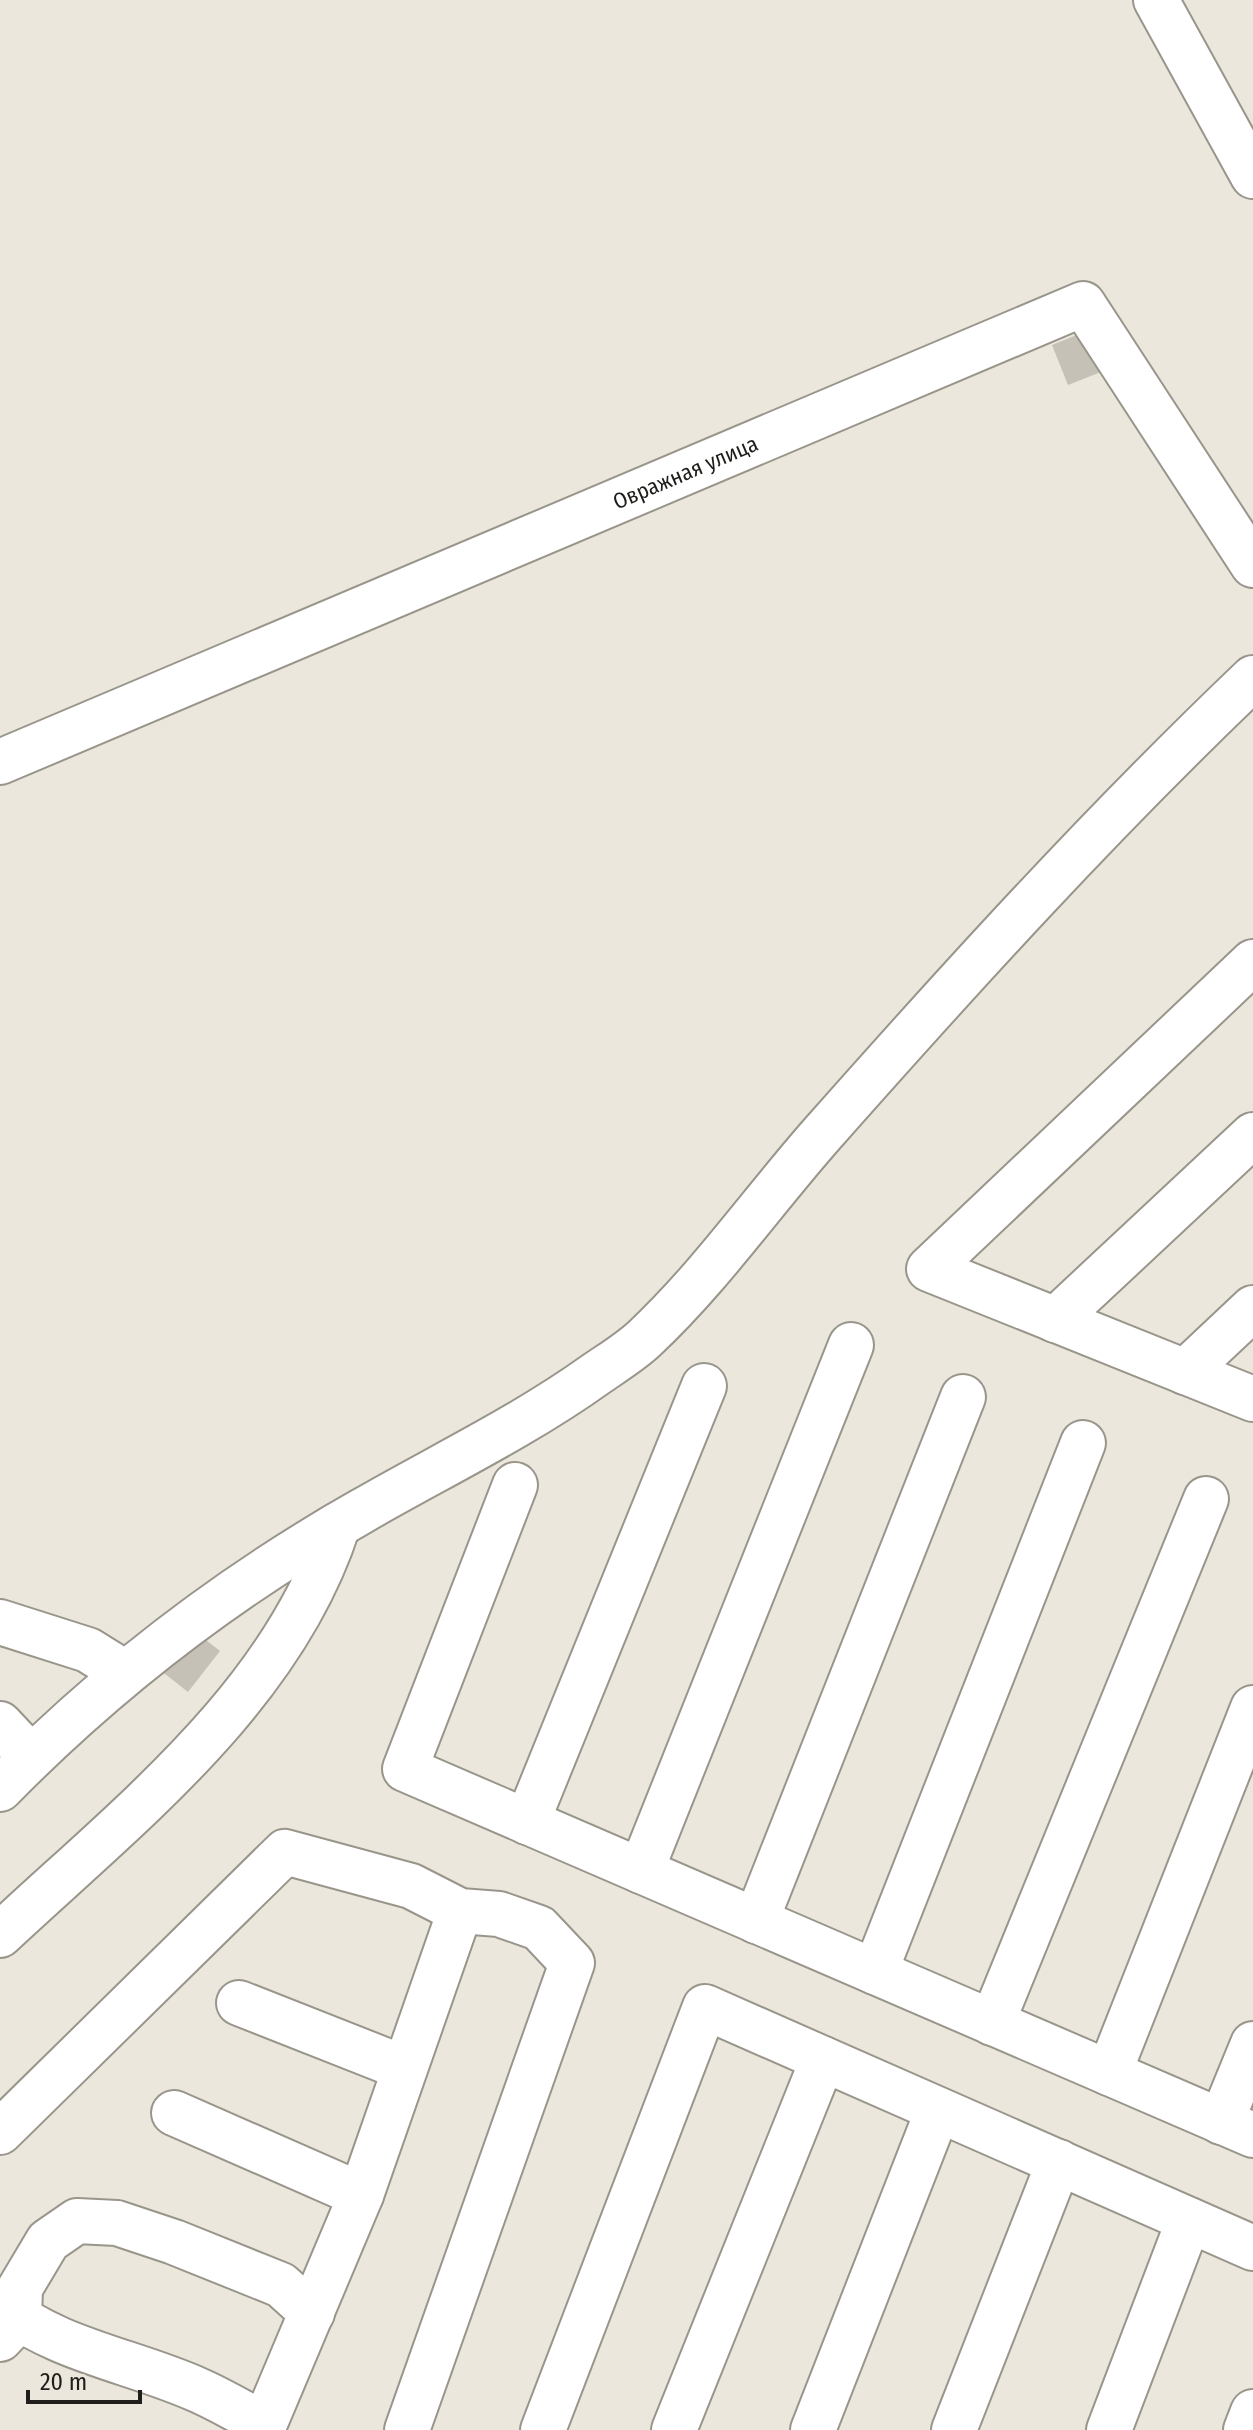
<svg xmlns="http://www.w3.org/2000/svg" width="1253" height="2430" viewBox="0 0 1253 2430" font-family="'Fira Sans Condensed',sans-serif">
<rect width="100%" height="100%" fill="#ebe7dc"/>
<path fill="#c5c1b7" d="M 1089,330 L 1106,370 L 1068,385 L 1052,345 Z
M 192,1629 L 220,1651 L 188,1692 L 160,1670 Z"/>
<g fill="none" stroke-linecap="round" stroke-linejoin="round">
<defs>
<g id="minor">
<path d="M 1156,0 L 1253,176"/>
<path id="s1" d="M 0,762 L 1083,304 L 1253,565"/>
<path d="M 1253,962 L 929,1269 L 1253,1399"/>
<path d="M 1055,1320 L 1253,1135"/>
<path d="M 1185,1372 L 1253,1308"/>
<path d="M 515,1485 L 405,1769 L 1253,2135"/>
<path d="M 0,1622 L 88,1650 L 125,1673"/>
<path d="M 0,1724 L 31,1757"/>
<path d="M 0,1789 C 108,1679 228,1587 362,1511 C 440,1466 522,1427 596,1374 C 612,1363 630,1352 644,1339 C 711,1276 762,1202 822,1134 C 961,977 1101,823 1253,678"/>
<path d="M 527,1822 L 704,1386"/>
<path d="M 641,1871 L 851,1345"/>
<path d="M 756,1921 L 963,1397"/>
<path d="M 0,1935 C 127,1816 283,1697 338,1525"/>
<path d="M 875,1972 L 1083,1443"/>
<path d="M 239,2003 L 404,2068"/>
<path d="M 992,2023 L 1206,1499"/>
<path d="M 1109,2073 L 1253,1708"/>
<path d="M 174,2113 L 361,2195"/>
<path d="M 1221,2122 L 1253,2044"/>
<path d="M 0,2132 L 285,1852 L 411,1886 L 460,1911 L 499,1914 L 539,1928 L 572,1963 L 407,2430"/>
<path d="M 0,2304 C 55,2350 134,2361 198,2390 C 221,2400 242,2413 264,2424"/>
<path d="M 0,2339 L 19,2319 L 20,2288 L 48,2241 L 77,2221 L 117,2223 L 174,2242 L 281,2285 L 312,2313"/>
<path d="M 262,2430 L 361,2195 L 460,1911"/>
<path d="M 543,2430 L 705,2007 L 1253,2248"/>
<path d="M 674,2430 L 823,2059"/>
<path d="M 813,2430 L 938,2110"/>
<path d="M 954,2430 L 1059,2162"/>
<path d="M 1109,2430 L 1189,2220"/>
<path d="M 1246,2430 L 1253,2412"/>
</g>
</defs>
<use href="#minor" stroke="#99958b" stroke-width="48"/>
<use href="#minor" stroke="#fff" stroke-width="44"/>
</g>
<g text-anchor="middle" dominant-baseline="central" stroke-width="8" stroke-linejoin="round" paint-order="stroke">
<g font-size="22" fill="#201e1a" stroke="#ebe7dc">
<text stroke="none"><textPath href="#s1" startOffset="744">Овражная улица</textPath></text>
</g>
</g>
<path d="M28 2390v12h112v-12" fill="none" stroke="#201e1a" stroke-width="4"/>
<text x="40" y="2390" font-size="24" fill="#201e1a" stroke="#ebe7dc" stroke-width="6" paint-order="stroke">20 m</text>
</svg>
